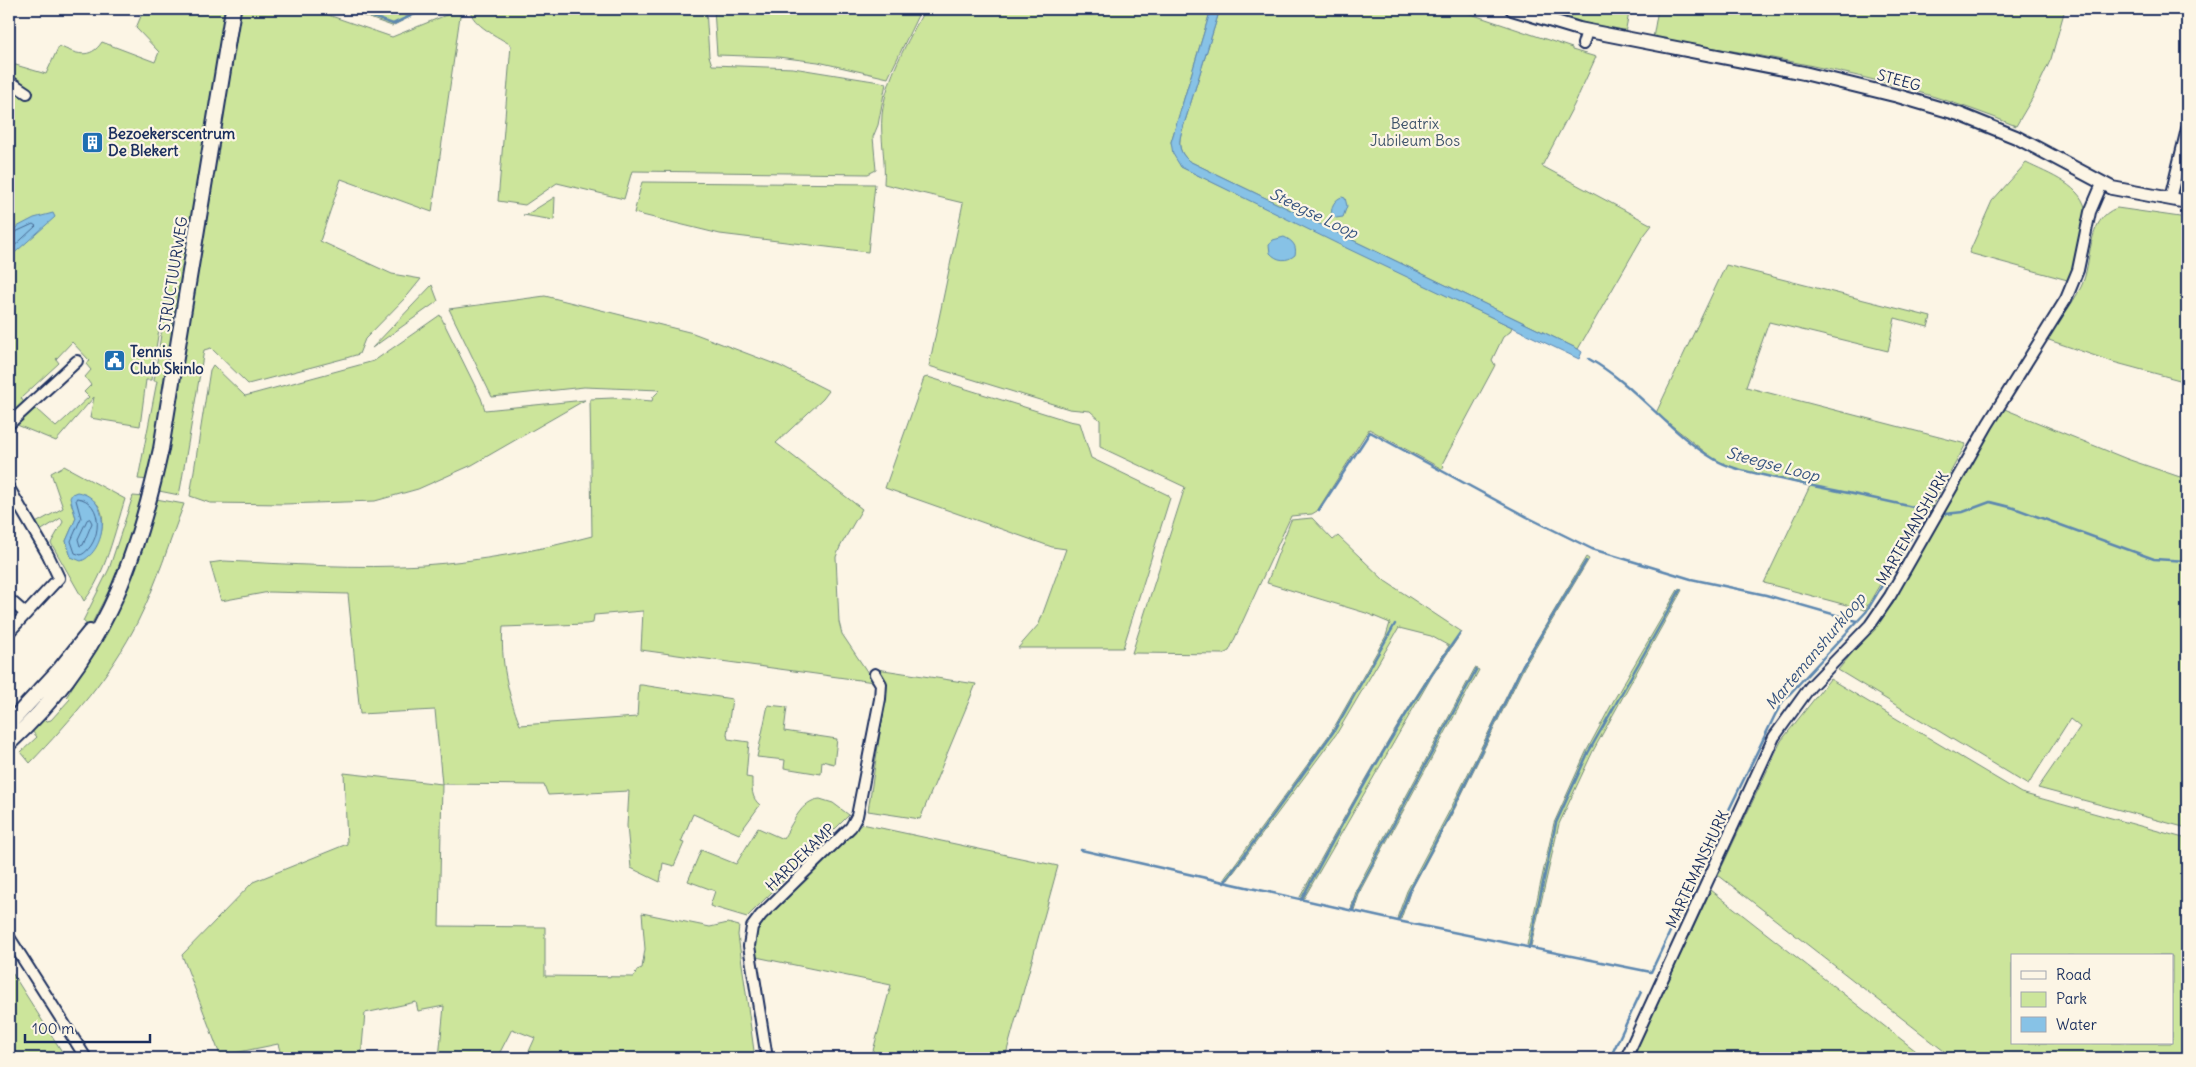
<svg xmlns="http://www.w3.org/2000/svg" width="2196" height="1067" viewBox="0 0 2196 1067" font-family="Delius,sans-serif">
<rect width="100%" height="100%" fill="#fcf5e5"/>
<filter id="ink" filterUnits="userSpaceOnUse"><feTurbulence type="fractalNoise" baseFrequency=".02" numOctaves="2"/><feDisplacementMap in="SourceGraphic" scale="10" xChannelSelector="R" yChannelSelector="G"/><feConvolveMatrix kernelMatrix="1 2 1 2 8 2 1 2 1" color-interpolation-filters="sRGB"/></filter>
<g filter="url(#ink)">
<path fill="#cce59b" stroke="#748a7c" fill-rule="evenodd" d="M 144,9 L 228,9 L 150,480 L 138,479 L 157,381 L 154,381 L 163,321 L 160,323 L 151,380 L 146,380 L 140,426 L 90,418 L 94,397 L 56,441 L 17,425 L 31,411 L 36,409 L 56,427 L 89,397 L 84,392 L 91,385 L 85,377 L 91,370 L 86,364 L 90,361 L 72,342 L 56,359 L 59,363 L 21,398 L 25,404 L 9,419 L 9,88 L 13,89 C 14,79 9,73 9,63 L 46,74 L 59,46 C 76,54 90,60 102,42 L 155,62 L 159,52 L 136,28 Z
M 239,9 L 311,9 L 392,37 L 461,9 L 432,212 L 341,179 L 320,241 L 392,274 L 421,279 L 408,295 L 365,339 L 359,354 L 346,358 L 248,384 L 211,348 L 204,350 L 181,485 L 179,495 L 159,491 Z
M 344,9 L 426,9 L 392,26 Z
M 470,9 L 706,9 L 709,56 L 712,65 L 793,68 L 886,83 L 878,125 L 873,137 L 876,170 L 868,174 L 632,171 L 624,199 L 557,183 L 525,205 L 498,201 L 511,45 C 499,37 471,25 470,9 Z
M 714,9 L 921,9 L 888,78 L 818,62 L 778,57 L 717,55 Z
M 925,9 L 1211,9 L 1171,142 L 1181,167 L 1512,327 L 1510,332 L 1503,337 L 1492,360 L 1495,365 L 1493,369 L 1442,464 L 1444,466 L 1442,469 L 1369,429 L 1317,511 L 1312,514 L 1291,516 L 1229,651 L 1223,654 L 1132,653 L 1185,487 L 1100,447 L 1100,420 L 1090,411 L 1069,409 L 929,366 L 963,203 L 884,184 C 886,161 880,138 882,115 C 886,78 908,41 925,9 Z
M 1220,9 L 1456,9 L 1572,48 L 1572,50 L 1596,57 L 1574,105 L 1542,166 L 1652,225 L 1642,238 L 1578,349 L 1189,161 C 1180,153 1178,146 1181,134 Z
M 1542,9 L 1619,9 L 1629,13 L 1625,33 L 1604,29 Z
M 1658,9 L 2065,9 L 2051,59 L 2033,97 L 2016,126 C 1900,78 1775,57 1653,38 Z
M 2187,148 L 2187,192 L 2176,190 Z
M 2026,163 C 2048,174 2085,186 2086,214 L 2071,281 L 1969,253 L 1992,201 Z
M 642,182 L 875,184 L 868,252 L 720,234 L 634,213 Z
M 555,197 L 554,220 L 523,215 L 526,215 Z
M 2117,208 L 2187,218 L 2187,382 L 2113,362 L 2046,339 C 2058,322 2072,305 2081,287 C 2093,263 2085,219 2117,208 Z
M 1726,265 L 1931,317 L 1928,327 L 1895,318 L 1888,351 L 1769,322 L 1746,387 L 1966,444 L 1928,513 L 1910,533 L 1865,610 L 1764,583 L 1810,486 L 1738,469 L 1715,460 L 1656,413 Z
M 432,285 L 438,301 L 372,348 Z
M 545,296 L 693,333 L 780,366 L 829,391 L 823,399 L 776,443 L 862,509 L 840,547 L 836,557 L 839,622 L 842,634 L 874,682 L 641,650 L 643,611 L 594,615 L 593,623 L 586,624 L 503,627 C 500,658 508,696 520,725 L 637,717 L 639,685 L 642,685 L 732,699 L 727,734 L 728,739 L 749,742 L 746,777 L 752,778 C 752,788 751,798 760,805 L 739,834 L 693,814 L 681,842 L 684,843 L 674,866 L 663,863 L 660,882 L 631,868 L 627,826 L 629,791 L 548,795 L 544,785 L 442,784 L 439,926 L 545,927 L 545,976 L 634,977 L 637,970 L 642,968 L 645,949 L 642,913 L 710,927 L 728,923 L 739,926 L 738,935 L 755,1058 L 526,1058 L 535,1038 L 512,1029 L 497,1058 L 439,1058 L 444,1006 L 418,1011 L 416,1002 L 365,1013 L 361,1058 L 282,1058 L 278,1044 L 220,1056 L 221,1058 L 210,1058 L 220,1055 L 182,955 L 253,882 L 347,844 L 344,773 L 442,784 L 435,710 L 360,714 L 348,594 L 269,592 L 221,601 L 210,563 L 224,561 C 288,564 358,569 423,565 C 480,561 536,551 592,536 L 590,399 L 613,398 L 652,401 L 653,397 L 660,390 L 584,387 L 492,397 L 449,309 Z
M 440,315 L 481,398 L 485,410 L 585,400 L 472,465 L 418,489 L 375,501 L 284,504 L 210,503 L 190,496 L 210,370 L 213,365 L 245,396 L 374,361 Z
M 928,377 L 1069,421 L 1080,423 L 1091,458 L 1168,495 L 1170,498 L 1123,648 L 1018,648 L 1039,624 L 1066,549 L 1052,547 L 885,488 L 924,378 Z
M 2002,408 L 2127,459 L 2180,477 L 2187,460 L 2187,828 L 2038,788 L 2080,727 L 2070,719 L 2028,785 L 1838,670 L 1892,605 Z
M 64,466 L 125,499 C 115,531 105,576 84,601 L 51,543 L 63,522 L 61,518 L 37,533 L 32,525 L 63,508 L 51,473 ZM 86,495 C 90,498 95,501 98,505 C 109,521 99,548 85,559 L 71,557 L 66,541 L 76,518 L 71,502 Z
M 133,496 L 145,497 L 122,565 L 90,627 L 83,621 L 109,569 Z
M 156,499 L 184,504 C 169,543 157,583 138,621 C 111,675 71,720 30,763 L 21,752 L 37,737 L 31,730 L 45,719 L 47,721 L 51,720 L 70,699 L 67,696 L 92,654 Z
M 1312,518 L 1333,540 L 1338,536 L 1385,581 L 1462,632 L 1432,676 L 1304,898 L 1300,897 C 1347,812 1394,726 1449,646 L 1431,636 L 1399,628 L 1337,733 L 1228,880 L 1224,879 L 1332,731 L 1386,636 L 1390,623 L 1366,613 L 1267,583 L 1291,520 Z
M 1586,557 L 1589,559 L 1524,667 L 1455,808 L 1410,892 L 1401,919 L 1397,918 L 1407,891 L 1452,806 L 1522,665 Z
M 1679,588 L 1682,590 L 1593,751 L 1559,824 L 1531,946 L 1527,945 L 1554,823 L 1586,752 L 1615,698 Z
M 1475,668 L 1479,670 L 1361,889 L 1354,910 L 1351,909 L 1357,888 Z
M 877,669 L 976,684 L 920,819 L 868,811 L 887,687 L 884,677 Z
M 1830,679 L 2021,793 L 2187,839 L 2187,1058 L 1953,1058 L 1718,875 L 1781,741 ZM 2012,956 L 2172,956 L 2172,1043 L 2012,1043 Z
M 768,705 L 787,707 L 784,731 L 837,739 L 834,764 L 822,761 L 821,774 L 784,768 L 785,760 L 757,757 Z
M 820,799 L 833,803 L 849,815 L 747,917 L 710,906 L 715,891 L 688,881 L 701,850 L 736,864 L 758,828 L 783,839 C 792,825 801,800 820,799 Z
M 862,824 L 1058,866 L 1005,1058 L 871,1058 L 891,985 L 756,957 L 752,930 L 841,842 Z
M 1711,890 L 1925,1058 L 1632,1058 Z
M 9,968 L 66,1058 L 9,1058 Z"/>
<path fill="#87c2e6" stroke="#5c87b0" d="M 1211,9 L 1220,9 L 1181,134 C 1178,146 1180,153 1189,161 L 1578,349 L 1582,352 L 1579,359 L 1340,245 L 1181,167 L 1173,154 L 1171,142 Z
M 1342,197 L 1345,198 L 1347,206 L 1343,217 L 1336,218 L 1332,215 C 1330,207 1335,199 1342,197 Z
M 53,213 L 55,217 L 9,258 L 9,231 L 34,218 Z
M 1284,237 C 1293,241 1297,246 1295,255 C 1287,262 1277,261 1270,253 L 1269,245 L 1273,240 Z
M 77,492 C 114,498 106,552 81,561 L 71,557 L 66,541 L 76,518 L 70,498 L 72,494 Z"/>
<g fill="none" stroke-linecap="round" stroke-linejoin="round">
<path stroke="#466a94" stroke-width="1" d="M 9,235 L 33,224 L 36,226 L 9,251
M 77,498 C 105,501 102,544 81,555 L 75,553 L 71,541 L 81,518 L 76,500 Z
M 90,519 L 92,523 L 83,545 L 80,546 L 78,539 L 87,520 Z"/>
<path stroke="#5c87b0" stroke-width="2.5" d="M 350,9 L 393,24 L 425,9
M 1589,359 C 1636,385 1668,432 1714,459 C 1732,470 1756,473 1776,478 C 1826,489 1876,498 1925,510
M 1319,510 L 1370,432 L 1527,517 L 1592,549 L 1691,579 L 1766,595 L 1857,621
M 1945,514 L 1963,512 L 1990,502 L 2014,508 L 2154,559 L 2187,561
M 1081,850 L 1398,921 L 1651,972 L 1703,862
M 1709,851 L 1775,715 L 1783,701 L 1866,612 L 1919,524
M 1224,883 L 1334,731 L 1395,624
M 1301,900 C 1350,809 1400,717 1460,633
M 1352,911 L 1359,889 L 1476,670
M 1398,921 L 1409,892 L 1454,807 L 1523,665 L 1586,561
M 1529,948 L 1556,823 L 1588,753 L 1680,590
M 1610,1058 L 1641,992"/>
<defs>
<path id="minor" d="M 1583,44 L 1587,31
M 9,81 L 27,93
M 2170,199 L 2187,129
M 9,424 L 77,361
M 9,488 L 48,555 L 59,578 L 9,632
M 9,602 L 11,601 L 26,614
M 9,937 L 86,1058
M 767,1058 L 749,946 L 752,927 L 761,915 L 851,827 L 857,816 L 880,699 L 881,684 L 875,674
M 1626,1058 L 1774,737 L 1810,687 L 1870,625 L 1890,596 L 1988,424 L 2066,299 L 2078,270 L 2090,212 L 2102,184"/>
<path id="tertiary" d="M 1512,9 L 1579,29 L 1804,73 L 1898,96 L 1959,114 L 2016,137 L 2112,188 L 2187,202"/>
<path id="secondary" d="M 9,724 L 61,668 L 90,632
M 9,743 C 101,659 135,568 161,449 L 233,9"/>
</defs>
<use href="#minor" stroke="#1b2f5e" stroke-width="14"/>
<use href="#tertiary" stroke="#1b2f5e" stroke-width="16"/>
<use href="#secondary" stroke="#1b2f5e" stroke-width="18"/>
<use href="#minor" stroke="#fcf5e5" stroke-width="10"/>
<use href="#tertiary" stroke="#fcf5e5" stroke-width="12"/>
<use href="#secondary" stroke="#fcf5e5" stroke-width="14"/>
</g>
</g>
<defs>
<symbol id="building-square" viewBox="-11 -11 22 22"><rect x="-9" y="-9" width="18" height="18" rx="4" fill="#1f6fb2" stroke="#fcf5e5"/><path d="M-4-6H4V6H1V3H-1V6H-4ZM-2.5-4.3h1.7v1.8h-1.7ZM.8-4.3h1.7v1.8H.8ZM-2.5-1h1.7V.8h-1.7ZM.8-1h1.7V.8H.8Z" fill="#fff"/></symbol>
<symbol id="civic-square" viewBox="-11 -11 22 22"><rect x="-9" y="-9" width="18" height="18" rx="4" fill="#1f6fb2" stroke="#fcf5e5"/><path d="M-.6-6.5H3V-4.5H.6V-3L4-1V1h2V6H-6V1h2V-1L-.6-3ZM-1.2 2.5V6h2.4V2.5Z" fill="#fff"/></symbol>
</defs>
<g fill-rule="evenodd">
<use href="#building-square" x="80" y="130" width="25" height="25"/>
<use href="#civic-square" x="102" y="348" width="25" height="25"/>
</g>
<g text-anchor="middle" dominant-baseline="central" stroke-width="4.5" stroke-linejoin="round" paint-order="stroke">
<g font-size="15" fill="#1b2f5e" stroke="#fcf5e5">
<text transform="translate(1899 80) rotate(15)">STEEG</text>
<text transform="translate(173 274) rotate(-81)">STRUCTUURWEG</text>
<text transform="translate(1912 528) rotate(-60)">MARTEMANSHURK</text>
<text transform="translate(800 857) rotate(-44)">HARDEKAMP</text>
<text transform="translate(1697 869) rotate(-65)">MARTEMANSHURK</text>
</g>
<g font-size="15" fill="#3e536a" stroke="#fcf5e5">
<text x="1415" y="123">Beatrix<tspan x="1415" dy="17">Jubileum Bos</tspan></text>
</g>
<g font-size="15" font-weight="bold" fill="#1b2f5e" stroke="#fcf5e5" text-anchor="start">
<text x="108" y="133">Bezoekerscentrum<tspan x="108" dy="17">De Blekert</tspan></text>
<text x="130" y="351">Tennis<tspan x="130" dy="17">Club Skinlo</tspan></text>
</g>
<g font-size="16" font-style="italic" fill="#365480" stroke="#fcf5e5">
<text transform="translate(1314 213) rotate(26)">Steegse Loop</text>
<text transform="translate(1773 464) rotate(15)">Steegse Loop</text>
<text transform="translate(1815 651) rotate(-50)">Martemanshurkloop</text>
</g>
</g>
<rect width="2196" height="1067" fill="none" stroke="#fcf5e5" stroke-width="30"/>
<rect x="15" y="15" width="2166" height="1037" fill="none" stroke="#1b2f5e" stroke-width="2" filter="url(#ink)"/>
<rect x="2011" y="954" width="162" height="90" fill="#fcf5e5" stroke="#a2a6af"/>
<rect x="2021" y="971" width="25" height="8" fill="#fcf5e5" stroke="#a2a6af"/>
<text x="2056" y="980" font-size="15" fill="#1b2f5e">Road</text>
<rect x="2021" y="992" width="25" height="15" fill="#cce59b" stroke="#a2a6af"/>
<text x="2056" y="1004" font-size="15" fill="#1b2f5e">Park</text>
<rect x="2021" y="1017" width="25" height="15" fill="#87c2e6" stroke="#a2a6af"/>
<text x="2056" y="1030" font-size="15" fill="#1b2f5e">Water</text>
<path d="M25 1034v8h125v-8" fill="none" stroke="#1b2f5e" stroke-width="2.5"/>
<text x="32" y="1034" font-size="15" fill="#1b2f5e" stroke="#fcf5e5" stroke-width="4" paint-order="stroke">100 m</text>
</svg>
